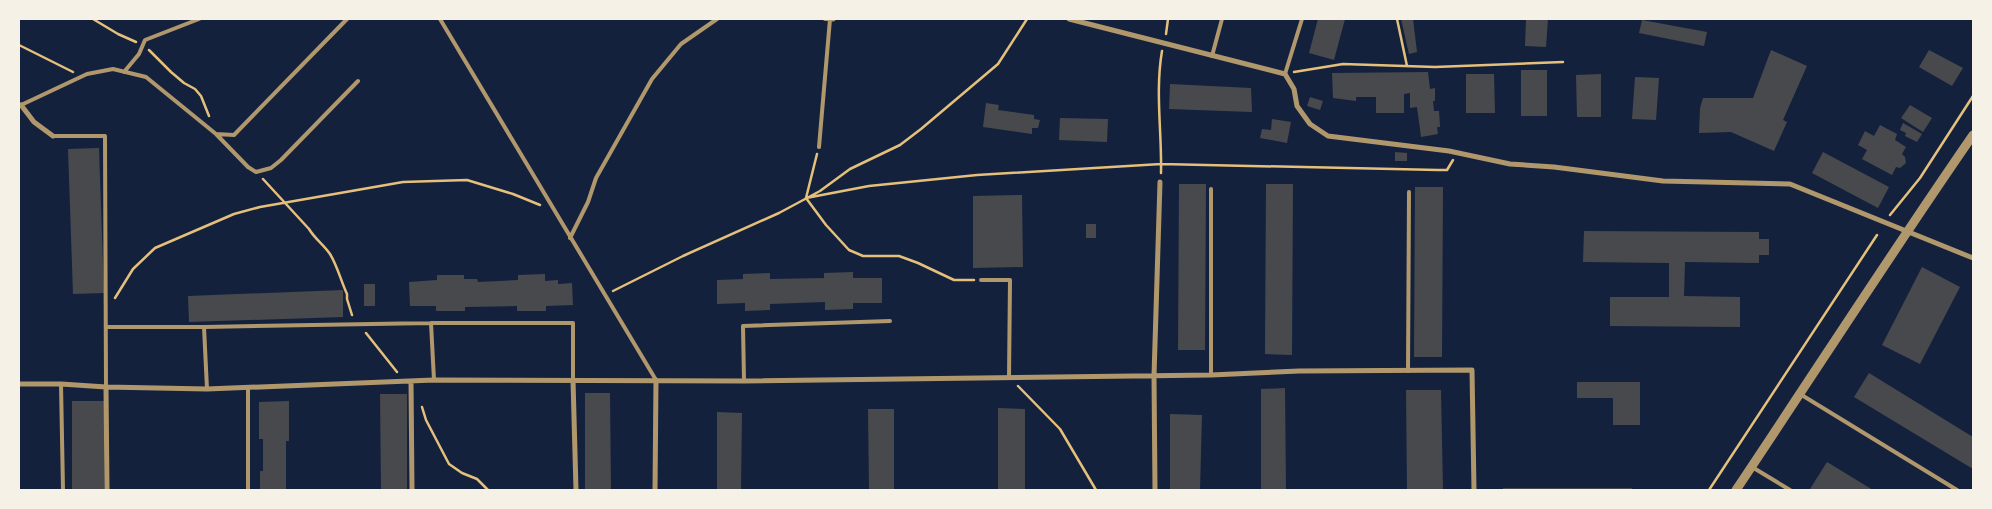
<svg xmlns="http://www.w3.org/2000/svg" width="1992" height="509" viewBox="0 0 1992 509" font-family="Inter,sans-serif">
<rect width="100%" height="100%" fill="#14213d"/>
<path fill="#48494c" d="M 1318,19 L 1345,19 L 1334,60 L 1309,53 Z
M 1401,19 L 1413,19 L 1417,52 L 1409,54 Z
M 1526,19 L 1548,19 L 1546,47 L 1525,46 Z
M 1642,20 L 1707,32 L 1704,46 L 1639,33 Z
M 1771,50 L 1807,66 L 1783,120 L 1787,122 L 1774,151 L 1731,132 L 1699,133 L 1700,108 L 1703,98 L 1753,98 Z
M 1929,50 L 1963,68 L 1952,86 L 1919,67 Z
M 1521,70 L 1547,70 L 1547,116 L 1521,116 Z
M 1428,72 L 1430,89 L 1435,88 L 1435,101 L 1433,101 L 1434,111 L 1439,111 L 1440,127 L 1437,127 L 1438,134 L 1421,137 L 1417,107 L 1410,108 L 1410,93 L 1404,94 L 1404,113 L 1376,113 L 1376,97 L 1356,97 L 1356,101 L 1333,98 L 1332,73 Z
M 1466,74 L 1494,74 L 1495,113 L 1466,113 Z
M 1601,74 L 1601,117 L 1577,117 L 1576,75 Z
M 1635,77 L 1659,78 L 1656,120 L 1632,119 Z
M 1170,84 L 1251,88 L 1252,112 L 1169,109 Z
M 1310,97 L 1323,101 L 1320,110 L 1307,106 Z
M 986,103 L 999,105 L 998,110 L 1034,115 L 1034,119 L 1040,120 L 1038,128 L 1032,128 L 1032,134 L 983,127 Z
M 1910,105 L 1932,118 L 1923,132 L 1901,118 Z
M 1060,118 L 1108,119 L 1107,142 L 1059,140 Z
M 1272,119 L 1291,122 L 1287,143 L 1260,138 L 1262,129 L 1271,130 Z
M 1903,123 L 1922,134 L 1917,142 L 1905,136 L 1906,133 L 1900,130 Z
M 1880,125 L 1897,134 L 1895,140 L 1906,147 L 1902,154 L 1905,157 L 1906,163 L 1900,168 L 1896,167 L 1892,175 L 1862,159 L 1867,150 L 1858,145 L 1865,131 L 1874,136 Z
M 99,148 L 104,293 L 73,294 L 68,149 Z
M 1395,152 L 1407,153 L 1407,161 L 1395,161 Z
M 1823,152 L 1889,187 L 1878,208 L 1812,173 Z
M 1179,184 L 1206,184 L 1205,350 L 1178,350 Z
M 1266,184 L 1293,184 L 1292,355 L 1265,354 Z
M 1415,187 L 1443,187 L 1442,357 L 1414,357 Z
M 1022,195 L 1023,267 L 973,268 L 973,196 Z
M 1086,224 L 1096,224 L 1096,238 L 1086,238 Z
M 1584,231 L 1759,232 L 1759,239 L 1769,239 L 1769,255 L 1759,255 L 1759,263 L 1685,262 L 1684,296 L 1740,297 L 1740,327 L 1610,326 L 1610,297 L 1669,297 L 1669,263 L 1583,262 Z
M 1922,267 L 1960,287 L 1920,364 L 1882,345 Z
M 853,272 L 853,278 L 882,278 L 882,303 L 853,303 L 853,309 L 825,310 L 825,302 L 770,304 L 770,310 L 745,311 L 745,303 L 717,304 L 717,280 L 743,279 L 743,274 L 770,273 L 770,279 L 824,278 L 824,273 Z
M 545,274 L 545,281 L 558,280 L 558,284 L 572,283 L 573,305 L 546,306 L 546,311 L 517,311 L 517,306 L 465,307 L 465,311 L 436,311 L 436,306 L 410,306 L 409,282 L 437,280 L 437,275 L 464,275 L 464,279 L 477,279 L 478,282 L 518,280 L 518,275 Z
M 364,284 L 375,284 L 375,306 L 364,306 Z
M 343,290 L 343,317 L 189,322 L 188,296 Z
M 1869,373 L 1973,437 L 1973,469 L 1854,397 Z
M 1577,382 L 1640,382 L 1640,425 L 1613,425 L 1613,398 L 1577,398 Z
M 1285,388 L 1286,490 L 1261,490 L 1261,389 Z
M 1406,390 L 1441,390 L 1443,490 L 1407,490 Z
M 585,393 L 610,393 L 611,490 L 585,490 Z
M 380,394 L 407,394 L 407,490 L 381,490 Z
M 72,401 L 104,401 L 104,490 L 72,490 Z
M 289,401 L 289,441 L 286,441 L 286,490 L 260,490 L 260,471 L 263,471 L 263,439 L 259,439 L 259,402 Z
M 998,408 L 1025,409 L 1025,490 L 998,490 Z
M 868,409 L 894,409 L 894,490 L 869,490 Z
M 717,412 L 742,413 L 741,490 L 717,490 Z
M 1170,414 L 1202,415 L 1200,490 L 1170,490 Z
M 1827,462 L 1873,490 L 1810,489 Z
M 1503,488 L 1632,488 L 1632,490 L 1503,490 Z"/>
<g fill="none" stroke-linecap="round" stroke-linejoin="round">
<path stroke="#e5c07b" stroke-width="2.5" d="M 93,19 L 118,34 L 136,42
M 1397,19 L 1407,66
M 1166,34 L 1168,19
M 19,45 L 73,72
M 149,50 L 171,72 L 184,83 L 195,89 L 201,96 L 209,116
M 1294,72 L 1343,64 L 1435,67 L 1563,62
M 817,154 L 806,198 L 826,225 L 849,250 L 863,256 L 899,256 L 918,263 L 954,280 L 974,280
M 1161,173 C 1162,132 1155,92 1162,51
M 263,179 L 309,229 C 315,239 323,244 330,254 C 337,265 341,281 347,294 L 347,299 L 352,315
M 806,198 L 869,186 L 977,175 L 1161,164 L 1438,170 L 1447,170 L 1453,160
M 1890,215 L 1920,178 L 1973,96
M 613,291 L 683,256 L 779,213 L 820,191 L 850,169 L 900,145 L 921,129 L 998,64 L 1027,19
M 115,298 L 133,269 L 155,248 L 234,214 L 260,207 L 403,182 L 467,180 L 513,194 L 540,205
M 366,333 L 397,372
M 1018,386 L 1060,429 L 1096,490
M 422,407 L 426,420 L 449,464 L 462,473 L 477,479 L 488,490
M 1709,490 L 1877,235"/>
<path stroke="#b1986c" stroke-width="4" d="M 440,19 L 656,380
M 1212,56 L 1222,19
M 124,72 L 139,54 L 145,40 L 199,19
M 1285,74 L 1302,19
M 19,106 L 87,74 L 113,69 L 146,77 L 216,134 L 248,167 L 256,172 L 271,168 L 281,160 L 358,81
M 216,134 L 234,135 L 347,19
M 53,136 L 105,136 L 106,387
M 819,147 L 830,19 L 825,19
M 570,238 L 588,202 L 596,178 L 652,79 L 681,44 L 717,19
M 981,280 L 1010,280 L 1009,378
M 106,327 L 204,327
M 1408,371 L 1409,192
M 1211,375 L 1211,189
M 434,380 L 431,323 L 573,323 L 573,380
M 744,381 L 743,326 L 890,321
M 61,384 L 63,490
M 248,387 L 248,490
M 207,389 L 204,327 L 431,323
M 1800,394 L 1957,490
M 1752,467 L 1790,490"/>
<path stroke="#b1986c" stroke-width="5" d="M 830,19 L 833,19
M 1069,19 L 1285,74 L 1294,89 L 1297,106 L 1310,124 L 1328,136 L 1449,151 L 1510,164 L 1554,167 L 1663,181 L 1790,184 L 1973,258
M 21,105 L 34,122 L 53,136
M 573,380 L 576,490
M 411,381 L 412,490
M 19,384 L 61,384 L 106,387 L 207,389 L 434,380 L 744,381 L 1211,375 L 1299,371 L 1472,370 L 1474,490
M 106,387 L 107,490
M 655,490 L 656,380
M 1155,490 L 1154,376 L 1160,182"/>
<path stroke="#b1986c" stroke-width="9" d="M 1736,490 C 1815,372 1892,252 1973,135"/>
</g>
<rect width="1992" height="509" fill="none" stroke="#f6f1e7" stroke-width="40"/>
</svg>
